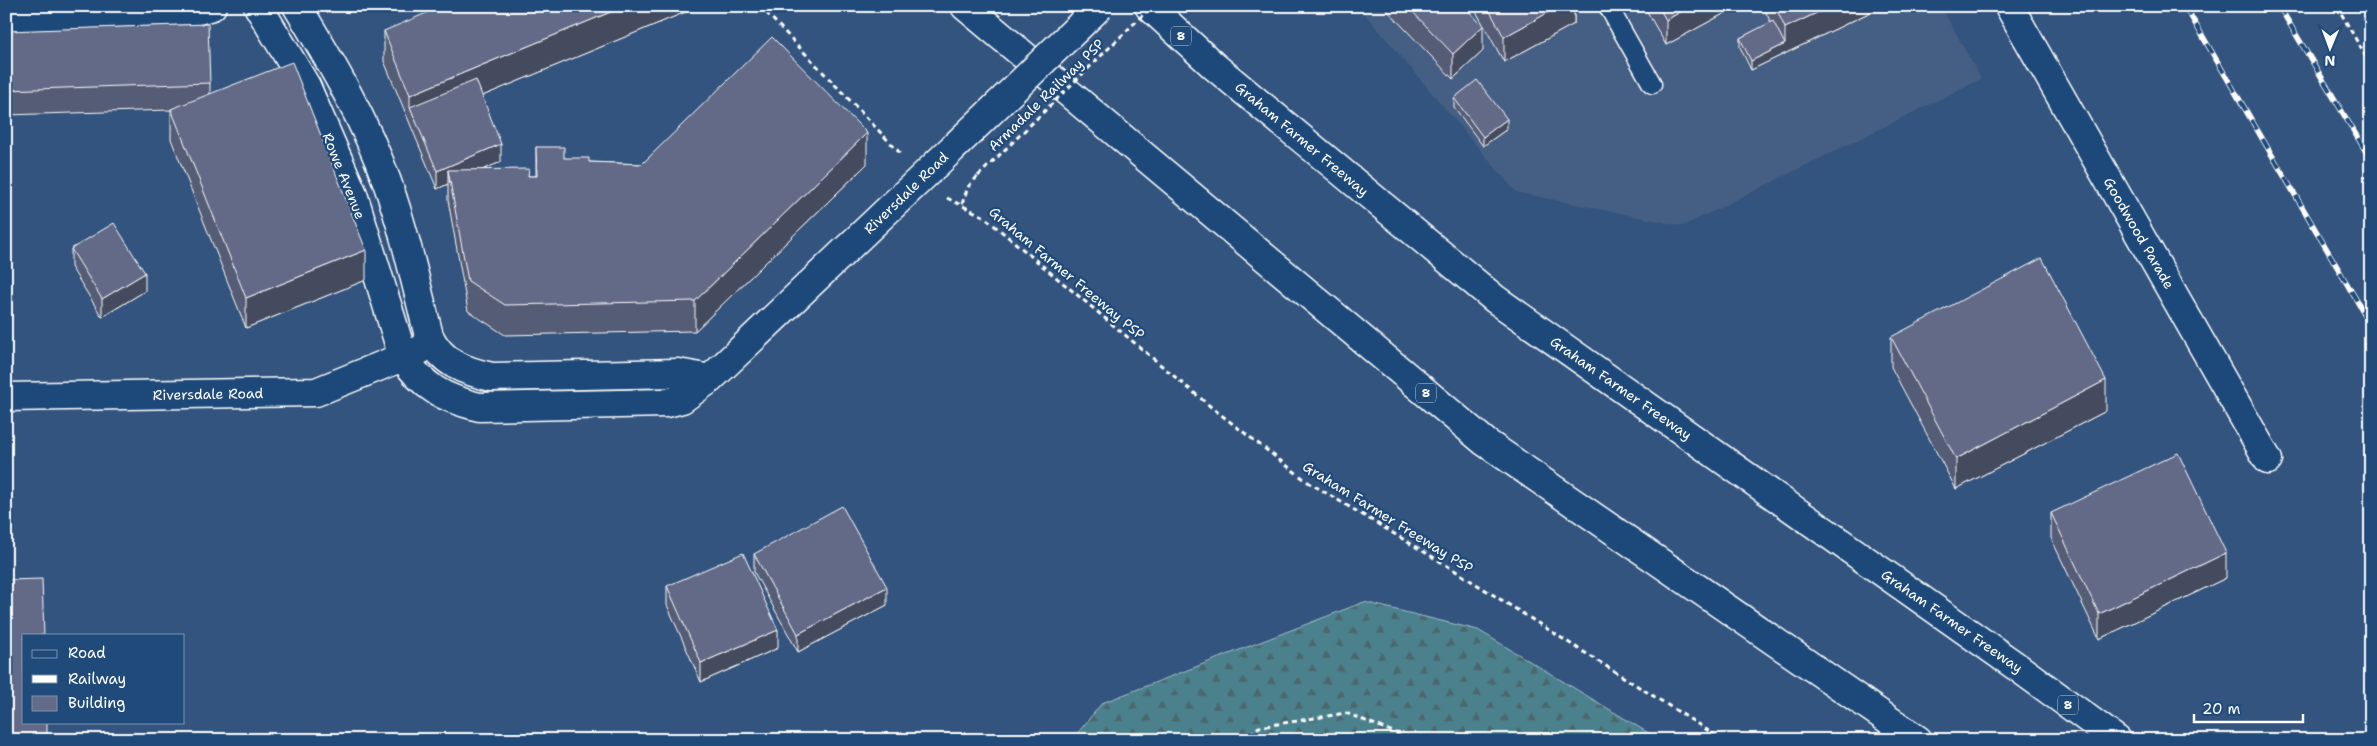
<svg xmlns="http://www.w3.org/2000/svg" width="2377" height="746" viewBox="0 0 2377 746" font-family="'Shantell Sans',sans-serif">
<defs>
<pattern id="forest-firs" width="22" height="20" patternUnits="userSpaceOnUse" patternTransform="scale(1.25)"><rect width="22" height="20" fill="#4b808d"/><path d="M5 1l3.5 6h-7zM16 11l3.5 6h-7z" fill="#4c666c"/></pattern>
</defs>
<rect width="100%" height="100%" fill="#33547e"/>
<filter id="ink" filterUnits="userSpaceOnUse"><feTurbulence type="fractalNoise" baseFrequency=".02" numOctaves="2"/><feDisplacementMap in="SourceGraphic" scale="10" xChannelSelector="R" yChannelSelector="G"/><feConvolveMatrix kernelMatrix="1 2 1 2 8 2 1 2 1" color-interpolation-filters="sRGB"/></filter>
<g filter="url(#ink)">
<path fill="#455e84" d="M 1358,6 L 1941,6 L 1981,79 L 1683,226 L 1516,192 Z"/>
<path fill="url(#forest-firs)" stroke="#a5c0c6" d="M 1364,602 L 1478,630 L 1660,740 L 1072,740 L 1102,703 Z"/>
<g fill="none" stroke-linecap="round" stroke-linejoin="round">
<defs>
<path id="service" d="M 1608,6 L 1652,84"/>
<path id="minor" d="M 258,6 L 306,86 L 353,194 L 403,357 C 424,388 443,398 479,407 L 667,403 L 682,399 L 710,379 L 952,149
M 297,6 C 331,62 365,120 387,182 C 405,232 416,284 429,336 C 442,363 464,371 492,377 L 678,373 L 710,379
M 2009,6 L 2268,460
M 6,17 L 198,10 L 212,6
M 6,397 L 316,392 L 420,350"/>
<path id="motorway" d="M 965,6 L 1485,442 L 1918,740
M 1149,6 L 1214,66 L 1495,299 L 2020,669 L 2117,740"/>
</defs>
<use href="#service" stroke="#fff" stroke-width="21"/>
<use href="#minor" stroke="#fff" stroke-width="31"/>
<use href="#motorway" stroke="#fff" stroke-width="31"/>
<path stroke="#fff" stroke-width="3" stroke-dasharray="5 4" stroke-linecap="butt" d="M 760,6 L 901,154
M 2337,6 L 2371,66
M 947,198 L 983,216 L 1211,407 L 1308,482 L 1446,565 L 1723,740
M 962,204 L 968,187 L 978,176
M 1243,740 L 1259,727 L 1346,713 L 1413,740"/>
<use href="#service" stroke="#1f4a7a" stroke-width="18"/>
<use href="#minor" stroke="#1f4a7a" stroke-width="28"/>
<use href="#motorway" stroke="#1f4a7a" stroke-width="28"/>
<defs>
<path id="rail" d="M 2185,6 L 2371,325
M 2279,6 L 2371,160"/>
</defs>
<use href="#rail" stroke="#fff" stroke-width="5.5"/>
<use href="#rail" stroke="#1f4a7a" stroke-width="4" stroke-dasharray="11" stroke-linecap="butt"/>
<defs>
<path id="minor-bridge" d="M 952,149 L 1100,6"/>
</defs>
<use href="#minor-bridge" stroke="#fff" stroke-width="31" stroke-linecap="butt"/>
<path stroke="#fff" stroke-width="3" stroke-dasharray="5 4" stroke-linecap="butt" d="M 978,176 L 1152,6"/>
<use href="#minor-bridge" stroke="#1f4a7a" stroke-width="28"/>
</g>
<path fill="#555c75" stroke="#fff" d="M 688,6 L 688,11 L 482,96 L 501,162 L 483,169 L 529,176 L 536,176 L 536,147 L 564,158 L 589,162 L 642,164 L 867,164 L 695,331 L 505,335 L 468,311 L 448,200 L 448,184 L 437,189 L 384,61 L 384,31 Z
M 1383,6 L 1464,6 L 1483,51 L 1453,79 Z
M 1473,6 L 1574,6 L 1574,24 L 1504,62 Z
M 1644,6 L 1738,6 L 1666,45 Z
M 1763,6 L 1883,6 L 1751,70 L 1740,47 L 1740,38 L 1771,23 Z
M 6,31 L 210,83 L 210,94 L 366,280 L 246,328 L 171,139 L 171,110 L 6,115 Z
M 1454,98 L 1507,129 L 1483,146 L 1454,107 Z
M 71,249 L 145,291 L 102,317 L 71,267 Z
M 1891,337 L 2106,411 L 1956,489 L 1891,367 Z
M 2051,513 L 2226,578 L 2099,639 L 2051,538 Z
M 754,554 L 887,605 L 798,652 L 754,572 Z
M 667,586 L 778,648 L 701,682 L 667,605 Z"/>
<path fill="#454b5f" stroke="#fff" d="M 625,6 L 688,6 L 688,11 L 417,123 L 410,107 L 410,95 Z
M 1560,6 L 1574,6 L 1574,24 L 1504,62 L 1504,37 Z
M 1691,6 L 1738,6 L 1666,45 L 1666,20 Z
M 1831,6 L 1883,6 L 1751,70 L 1751,61 L 1785,44 L 1785,28 Z
M 1483,26 L 1483,51 L 1453,79 L 1453,54 Z
M 1507,119 L 1507,129 L 1483,146 L 1483,137 Z
M 867,133 L 867,164 L 695,331 L 695,301 Z
M 501,144 L 501,162 L 450,183 L 448,170 L 448,184 L 437,189 L 437,171 Z
M 366,250 L 366,280 L 246,328 L 246,298 Z
M 145,273 L 145,291 L 102,317 L 102,299 Z
M 2106,380 L 2106,411 L 1956,489 L 1956,459 Z
M 2226,553 L 2226,578 L 2099,639 L 2099,614 Z
M 887,587 L 887,605 L 798,652 L 798,634 Z
M 778,630 L 778,648 L 701,682 L 701,663 Z"/>
<path fill="#636b88" stroke="#fff" d="M 443,6 L 625,6 L 410,95 L 384,31 Z
M 1407,6 L 1464,6 L 1483,26 L 1453,54 Z
M 1487,6 L 1560,6 L 1504,37 Z
M 1658,6 L 1691,6 L 1666,20 Z
M 1775,6 L 1831,6 L 1785,28 Z
M 1773,21 L 1785,44 L 1751,61 L 1740,38 Z
M 208,24 L 210,83 L 6,90 L 6,31 Z
M 772,37 L 867,133 L 695,301 L 505,305 L 468,281 L 448,170 L 529,169 L 528,176 L 537,176 L 536,147 L 564,147 L 564,158 L 589,158 L 589,162 L 642,164 Z
M 292,62 L 366,250 L 246,298 L 171,109 Z
M 476,80 L 501,144 L 437,171 L 410,107 Z
M 1477,80 L 1507,119 L 1483,137 L 1454,98 Z
M 114,223 L 145,273 L 102,299 L 71,249 Z
M 2042,258 L 2106,380 L 1956,459 L 1891,337 Z
M 2178,453 L 2226,553 L 2099,614 L 2051,513 Z
M 842,506 L 887,587 L 798,634 L 754,554 Z
M 743,553 L 778,630 L 701,663 L 667,586 Z
M 42,579 L 44,635 L 24,635 L 24,722 L 47,722 L 47,740 L 6,740 L 6,580 Z"/>
</g>
<g text-anchor="middle" dominant-baseline="central" stroke-width="4.5" stroke-linejoin="round" paint-order="stroke">
<g fill="#1f4a7a" stroke="#bcc9d7" stroke-width="1">
<rect x="1171" y="26.5" width="20" height="19" rx="4"/>
<rect x="1416" y="383.5" width="20" height="19" rx="4"/>
<rect x="2058" y="695.5" width="20" height="19" rx="4"/>
</g>
<g font-size="12" font-weight="bold" fill="#fff">
<text x="1181" y="36">8</text>
<text x="1426" y="393">8</text>
<text x="2068" y="705">8</text>
</g>
<g font-size="14" fill="#fff" stroke="#1f4a7a">
<text transform="translate(1046 95) rotate(-44)">Armadale Railway PSP</text>
<text transform="translate(1302 139) rotate(40)">Graham Farmer Freeway</text>
<text transform="translate(344 176) rotate(68)">Rowe Avenue</text>
<text transform="translate(906 193) rotate(-44)">Riversdale Road</text>
<text transform="translate(2139 233) rotate(60)">Goodwood Parade</text>
<text transform="translate(1067 273) rotate(40)">Graham Farmer Freeway PSP</text>
<text transform="translate(1621 388) rotate(35)">Graham Farmer Freeway</text>
<text transform="translate(208 394) rotate(-1)">Riversdale Road</text>
<text transform="translate(1388 517) rotate(32)">Graham Farmer Freeway PSP</text>
<text transform="translate(1952 621) rotate(35)">Graham Farmer Freeway</text>
</g>
</g>
<rect width="2377" height="746" fill="none" stroke="#1f4a7a" stroke-width="25"/>
<rect x="12" y="12" width="2352" height="721" fill="none" stroke="#fff" stroke-width="2" filter="url(#ink)"/>
<rect x="22" y="634" width="162" height="90" fill="#1f4a7a" stroke="#7992af"/>
<rect x="32" y="650" width="25" height="8" fill="#1f4a7a" stroke="#7992af"/>
<text x="68" y="658" font-size="15" fill="#ffffff">Road</text>
<rect x="32" y="675" width="25" height="8" fill="#ffffff" stroke="#7992af"/>
<text x="68" y="684" font-size="15" fill="#ffffff">Railway</text>
<rect x="32" y="696" width="25" height="15" fill="#636b88" stroke="#7992af"/>
<text x="68" y="708" font-size="15" fill="#ffffff">Building</text>
<g transform="translate(2330 48) rotate(181)" stroke="#1f4a7a" stroke-width="4" paint-order="stroke">
<path d="M0-4L9 19L0 12L-9 19Z" fill="#ffffff"/>
<text y="-8" font-size="14" font-weight="bold" text-anchor="middle" fill="#ffffff">N</text>
</g>
<path d="M2194 714v8h109v-8" fill="none" stroke="#ffffff" stroke-width="2.5"/>
<text x="2202" y="714" font-size="15" fill="#ffffff" stroke="#1f4a7a" stroke-width="4" paint-order="stroke">20 m</text>
</svg>
